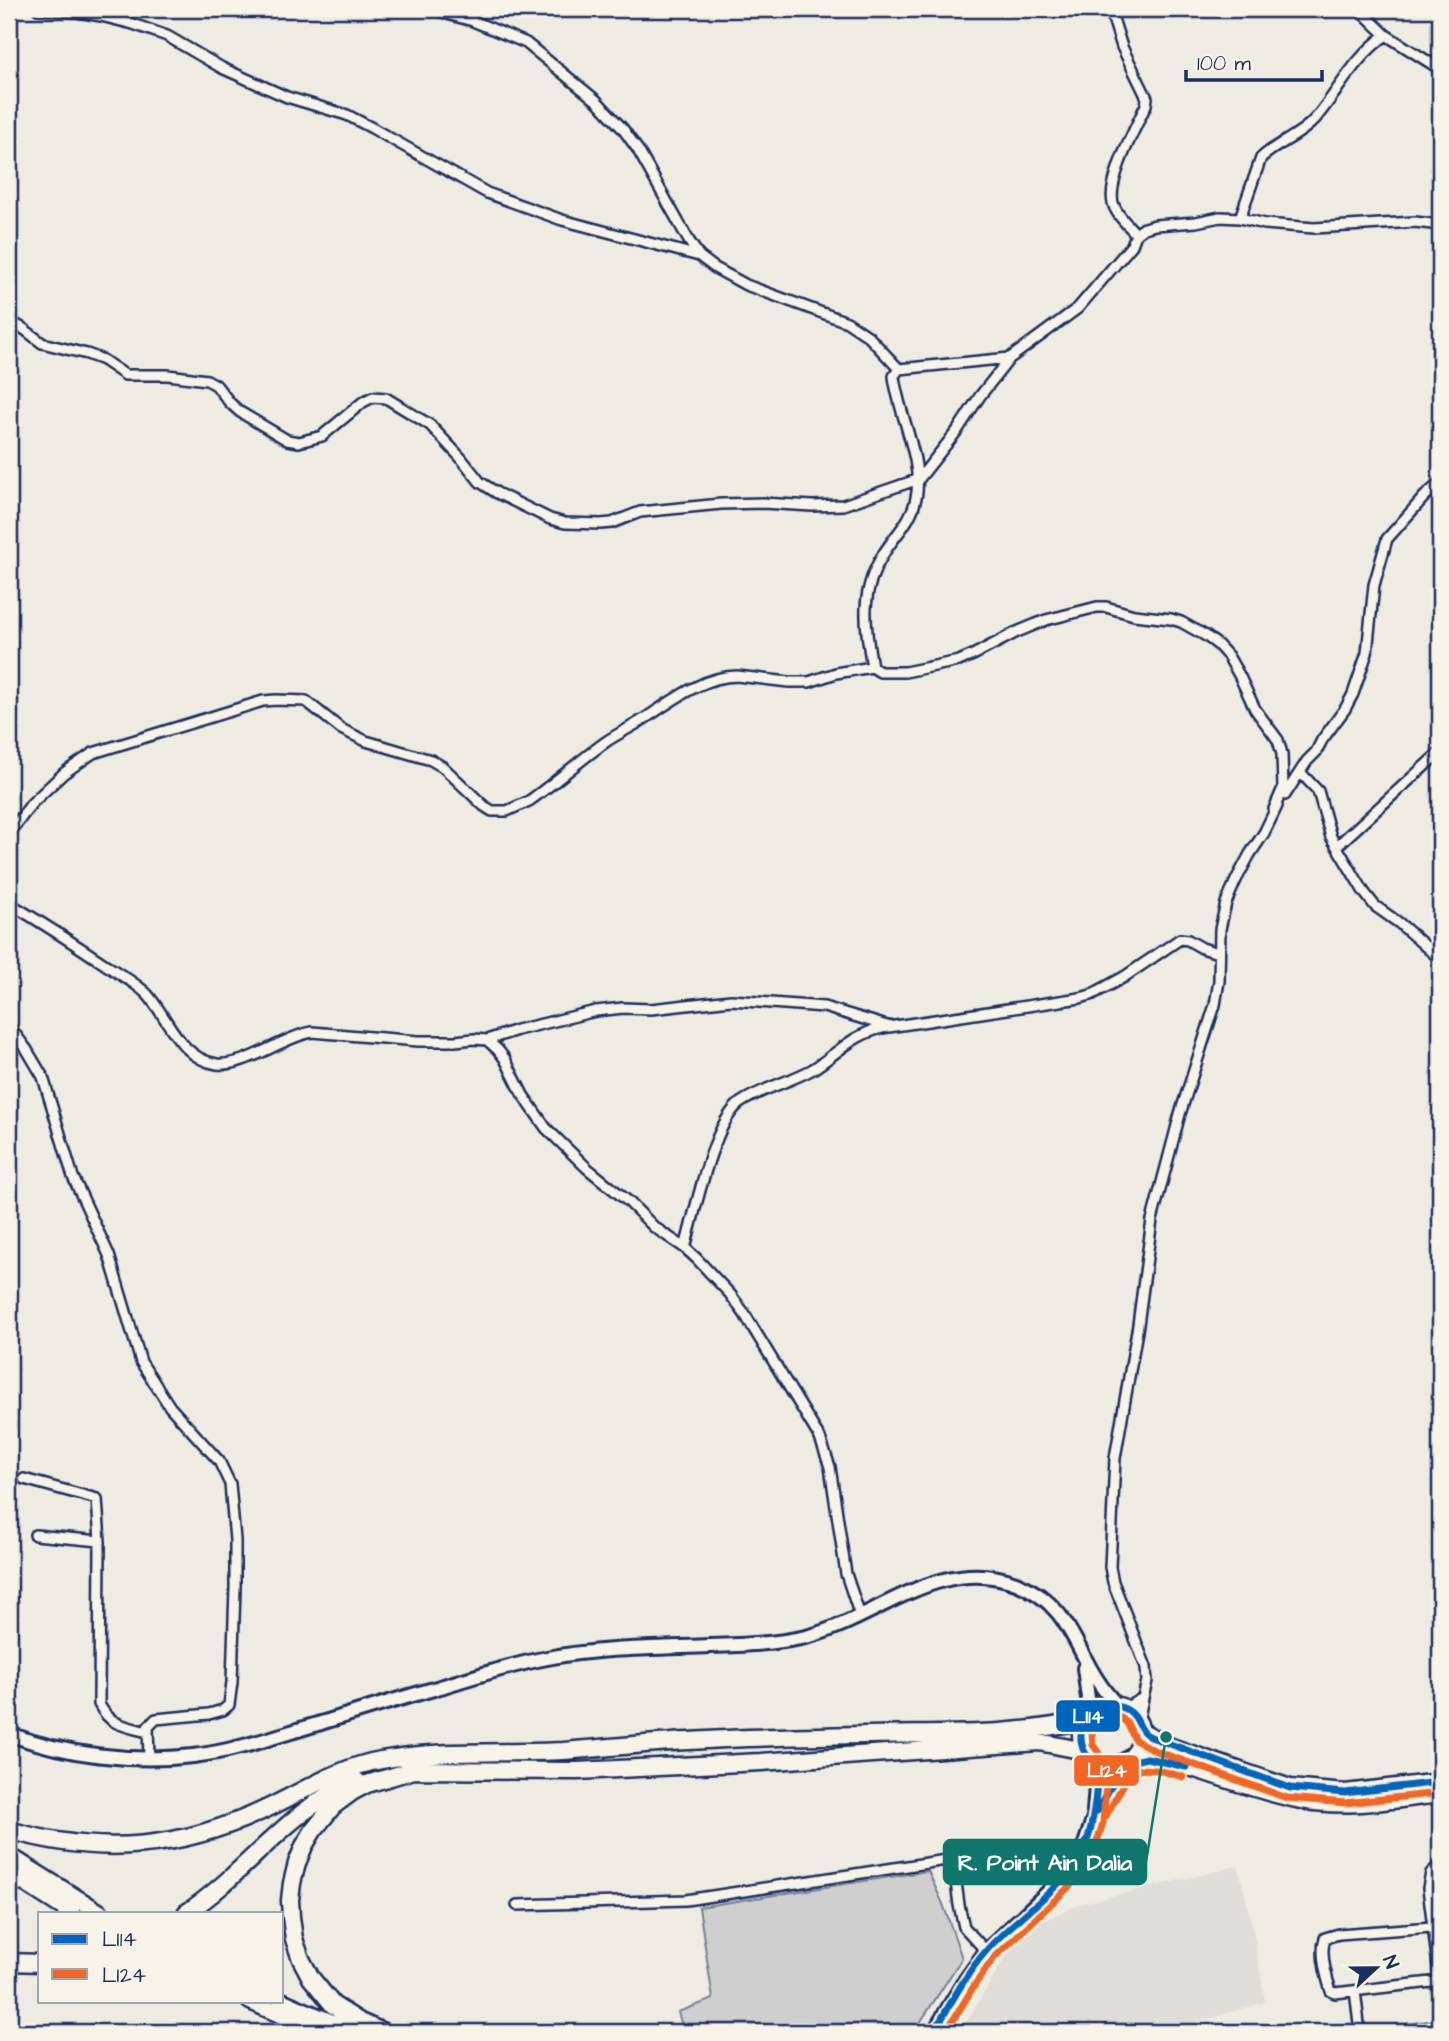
<svg xmlns="http://www.w3.org/2000/svg" width="1449" height="2041" viewBox="0 0 1449 2041" font-family="'Architects Daughter',sans-serif">
<rect width="100%" height="100%" fill="#eeebe2"/>
<filter id="ink" filterUnits="userSpaceOnUse"><feTurbulence type="fractalNoise" baseFrequency=".0143" numOctaves="2"/><feDisplacementMap in="SourceGraphic" scale="14" xChannelSelector="R" yChannelSelector="G"/><feConvolveMatrix kernelMatrix="1 2 1 2 8 2 1 2 1" color-interpolation-filters="sRGB"/></filter>
<g filter="url(#ink)">
<path fill="#deddd8" d="M 1238,1866 L 1253,1930 L 1265,2002 L 1164,2032 L 960,2032 L 1013,1946 L 1035,1925 L 1080,1904 Z"/>
<path fill="#cfcfcf" stroke="#757f96" stroke-width="2" d="M 928,1871 L 943,1904 L 962,1958 L 914,2032 L 684,2032 L 678,2012 L 713,1999 L 699,1907 Z"/>
<g fill="none" stroke-linecap="round" stroke-linejoin="round">
<defs>
<path id="street" d="M 38,9 L 71,11 L 101,16 L 133,24 L 167,36 L 222,68 L 287,97 L 347,115 L 372,128 L 487,193 L 562,220 L 699,256
M 437,9 L 447,14 L 473,21 L 526,43 L 597,101 L 623,129 L 638,150 L 689,241 L 699,256 L 715,268 L 746,285 L 847,322 L 868,336 L 899,369
M 1110,9 L 1122,47 L 1147,98 L 1146,105 C 1136,127 1107,180 1113,203 C 1116,215 1128,225 1136,234
M 1359,9 L 1386,35 L 1440,69
M 101,16 L 117,9
M 1240,218 L 1261,158 C 1277,143 1300,136 1315,119 C 1341,88 1352,60 1386,35
M 9,321 L 24,329 L 42,343 L 87,354 L 103,360 L 125,375 L 168,375 L 207,380 L 216,385 L 230,403 L 240,412 L 287,440 L 299,442 L 322,436 L 363,402 L 373,397 L 386,398 L 430,425 L 461,458 L 480,482 L 497,493 L 550,519 L 565,523 L 601,524 L 612,523 L 640,512 L 721,504 L 763,503 L 812,506 L 843,505 L 919,479 L 957,431 L 980,396 L 1010,358
M 1300,772 L 1318,791 L 1331,837 L 1364,892 L 1375,906 L 1399,923 L 1440,959
M 1285,795 L 1307,761 L 1316,752 L 1322,740 L 1345,709 L 1353,694 L 1367,653 L 1374,585 L 1387,539 L 1425,496 L 1440,483
M 1274,809 L 1283,788 L 1282,754 L 1278,740 L 1255,709 L 1239,675 L 1228,656 L 1218,645 L 1206,636 L 1181,622 L 1171,619 L 1134,615 L 1106,607 L 1097,607 L 1046,620 L 1017,632 L 975,654 L 959,661 L 905,672 L 880,672 L 872,667 C 865,624 859,592 884,553 C 896,534 912,520 916,498 C 924,462 898,413 894,376 L 899,369 L 1010,358 L 1078,308 L 1132,245 L 1136,234 L 1144,228 L 1155,225 L 1196,222 L 1220,217 L 1240,218 L 1265,224 L 1314,228 L 1415,222 L 1440,225
M 9,834 L 32,803 L 64,773 L 93,753 L 263,701 L 276,700 L 306,701 L 341,729 L 366,741 L 431,760 L 443,767 L 484,806 L 492,811 L 507,811 L 529,801 C 556,782 580,760 607,741 C 619,733 632,727 644,719 C 672,701 703,676 737,676 L 789,682 L 809,682 L 836,673 L 872,667
M 1338,845 L 1440,752
M 9,903 C 44,924 78,946 112,969 C 124,977 137,984 147,994 C 168,1017 180,1059 217,1064 C 246,1067 282,1037 312,1032 L 418,1041 L 455,1041 L 474,1039 L 487,1040 L 498,1050 L 505,1059 L 523,1095 L 546,1128 L 587,1168 L 629,1202 L 654,1227 L 685,1248 L 696,1258 L 730,1294 L 744,1313 L 820,1438 L 830,1467 L 846,1574 L 860,1616
M 9,1026 L 27,1050 L 43,1077 L 73,1177 L 109,1255 L 141,1362 L 170,1407 L 219,1461 L 230,1484 L 235,1540 L 235,1588 L 232,1682 L 229,1705 L 223,1710 L 209,1714 L 156,1719 L 148,1727 L 149,1758
M 487,1040 L 517,1030 L 596,1011 L 623,1008 L 651,1009 L 731,1000 L 824,1007 L 887,1026
M 685,1248 C 695,1213 712,1124 740,1103 C 762,1088 790,1082 813,1069 C 838,1053 852,1035 882,1028 L 1080,998 L 1091,995 L 1124,977 L 1180,939 L 1188,940 L 1202,948 L 1218,953
M 24,1479 L 97,1499 L 100,1541 L 99,1704 C 110,1726 125,1726 148,1732
M 35,1535 L 100,1541
M 1143,1698 L 1147,1681 L 1146,1667 L 1113,1582 L 1110,1567 L 1115,1458 L 1138,1325 L 1152,1220 L 1180,1114 L 1215,1005 L 1219,981 L 1220,929 L 1226,903 L 1236,880 L 1250,854 L 1264,833 L 1277,806
M 1125,1708 L 1143,1698 L 1138,1722
M 517,1905 L 686,1900 L 953,1859 L 959,1905 L 964,1927 L 986,1951
M 1432,1927 L 1339,1934 L 1325,1938 C 1320,1952 1326,1976 1331,1991 L 1335,1993 L 1440,1981 L 1428,1888 L 1431,1873 L 1440,1865
M 1355,1991 L 1360,2032
M 1390,2032 L 1440,2026"/>
<path id="secondary" d="M 1084,1668 L 1090,1713
M 9,1734 C 66,1755 132,1763 193,1756 C 237,1751 279,1735 321,1723 C 360,1711 398,1699 437,1688 C 473,1677 510,1665 547,1658 C 599,1648 657,1648 710,1646 C 742,1645 774,1644 806,1637 C 876,1620 939,1554 1016,1583 C 1078,1607 1074,1662 1117,1705
M 1094,1760 L 1097,1773 L 1094,1812
M 934,2032 L 962,1985 L 986,1951 L 1047,1893 L 1070,1869 L 1083,1850 L 1094,1817 L 1124,1763"/>
<path id="highway" d="M1081 1735a30 30 0 1 1 60 0a30 30 0 1 1-60 0Z
M 1141,1731 L 1171,1747 L 1290,1788 L 1345,1793 L 1440,1782
M 1129,1760 C 1151,1757 1171,1762 1192,1768 C 1228,1779 1264,1793 1301,1800 C 1347,1809 1394,1799 1440,1794
M 9,1830 C 102,1857 183,1849 270,1807 C 307,1789 341,1767 381,1760 C 441,1749 502,1754 563,1751 C 605,1748 647,1743 689,1741 C 748,1737 806,1736 865,1735 C 938,1733 1013,1737 1084,1720
M 9,1856 L 100,1913
M 9,1873 L 72,1913
M 186,1913 C 247,1873 288,1808 357,1781
M 9,1962 L 40,1963
M 250,2001 L 321,2032
M 281,2001 L 353,2032
M 383,2032 L 360,2022 L 333,2005 L 311,1978 L 301,1959 L 294,1939 L 291,1917 L 290,1900 L 292,1883 L 297,1863 L 304,1846 L 313,1831 L 333,1806 L 352,1792 L 367,1784 L 414,1770 L 577,1771 L 761,1762 L 1039,1742 L 1085,1751"/>
</defs>
<use href="#street" stroke="#1b2f5e" stroke-width="14"/>
<use href="#secondary" stroke="#1b2f5e" stroke-width="18"/>
<use href="#highway" stroke="#1b2f5e" stroke-width="21"/>
<use href="#street" stroke="#f7f3e8" stroke-width="9"/>
<use href="#secondary" stroke="#f7f3e8" stroke-width="12"/>
<use href="#highway" stroke="#f7f3e8" stroke-width="16"/>
<defs>
<path id="bus-1" d="M 1097,1811 L 1124,1763 L 1147,1758 L 1186,1767
M 934,2032 C 950,2005 965,1975 986,1951 C 1020,1911 1080,1882 1091,1827 C 1094,1812 1097,1788 1097,1773 C 1097,1763 1089,1759 1084,1751 C 1078,1738 1081,1720 1092,1712 C 1105,1702 1126,1704 1135,1717 C 1141,1726 1140,1732 1151,1737 L 1290,1788 L 1345,1793 L 1440,1782"/>
<path id="bus-2" d="M 1106,1816 L 1131,1771 C 1149,1766 1166,1772 1183,1777
M 946,2032 L 974,1986 L 994,1958 L 1070,1886 L 1093,1855 L 1103,1823 L 1107,1772 L 1104,1760 L 1093,1745 L 1092,1734 L 1095,1725 L 1103,1717 L 1110,1716 L 1121,1718 L 1127,1723 L 1135,1740 L 1156,1751 L 1287,1798 L 1345,1803 L 1440,1793"/>
</defs>
<use href="#bus-1" stroke="#f7f3e8" stroke-width="12"/>
<use href="#bus-2" stroke="#f7f3e8" stroke-width="12"/>
<use href="#bus-1" stroke="#0065bd" stroke-width="7"/>
<use href="#bus-2" stroke="#f26522" stroke-width="7"/>
</g>
</g>
<path fill="none" stroke="#0f766e" stroke-width="2.5" d="M1166 1737L1146 1862"/>
<circle fill="#0f766e" stroke="#f7f3e8" stroke-width="2.5" cx="1166" cy="1737" r="7"/>
<rect fill="#0f766e" stroke="#0f766e" stroke-width="2.5" x="944" y="1840" width="202" height="44" rx="7"/>
<g font-size="23" text-anchor="middle" font-weight="bold" fill="#fff">
<text x="1045" y="1870">R. Point Ain Dalia</text>
</g>
<g stroke="#f7f3e8" stroke-width="2.5">
<rect x="1055" y="1699" width="66" height="34" rx="7" fill="#0065bd"/>
<rect x="1073" y="1754" width="67" height="33" rx="7" fill="#f26522"/>
</g>
<g font-size="19" text-anchor="middle" font-weight="bold" fill="#fff">
<text x="1088" y="1723">LI14</text>
<text x="1107" y="1777">LI24</text>
</g>
<rect width="1449" height="2041" fill="none" stroke="#f7f3e8" stroke-width="35"/>
<rect x="18" y="18" width="1414" height="2006" fill="none" stroke="#1b2f5e" stroke-width="2.5" filter="url(#ink)"/>
<rect x="38" y="1912" width="245" height="91" fill="#f7f3e8" stroke="#9fa5b1" stroke-width="2"/>
<rect x="52" y="1934" width="35" height="10" fill="#0065bd" stroke="#9fa5b1" stroke-width="2"/>
<text x="102" y="1946" font-size="21" fill="#1b2f5e">LI14</text>
<rect x="52" y="1969" width="35" height="10" fill="#f26522" stroke="#9fa5b1" stroke-width="2"/>
<text x="102" y="1982" font-size="21" fill="#1b2f5e">LI24</text>
<g transform="translate(1376 1968) rotate(68)" stroke="#f7f3e8" stroke-width="5" paint-order="stroke">
<path d="M0-5L12 26L0 18L-12 26Z" fill="#1b2f5e"/>
<text y="-10" font-size="19" font-weight="bold" text-anchor="middle" fill="#1b2f5e">N</text>
</g>
<path d="M1186 70v10h136v-10" fill="none" stroke="#1b2f5e" stroke-width="3.5"/>
<text x="1197" y="70" font-size="21" fill="#1b2f5e" stroke="#f7f3e8" stroke-width="5" paint-order="stroke">100 m</text>
</svg>
